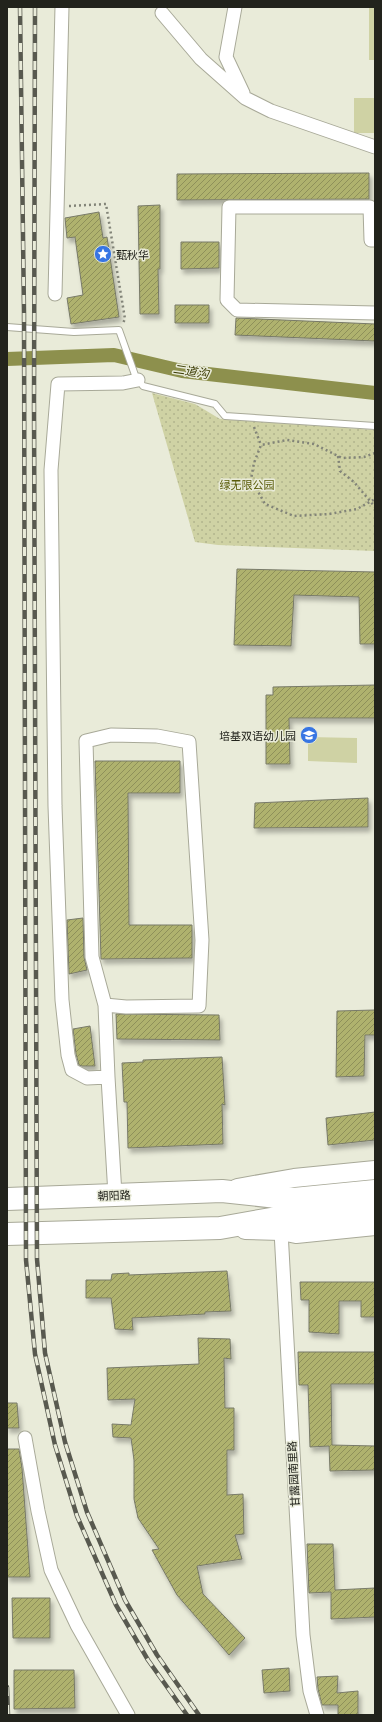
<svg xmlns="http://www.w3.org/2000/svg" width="382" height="1722" viewBox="0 0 382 1722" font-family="'Noto Sans','Noto Sans SC',sans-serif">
<defs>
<pattern id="park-dots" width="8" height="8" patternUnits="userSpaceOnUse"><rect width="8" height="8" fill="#cfd2a4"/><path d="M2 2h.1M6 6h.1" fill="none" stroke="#b1b48d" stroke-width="1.8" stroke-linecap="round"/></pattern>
<pattern id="building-hatch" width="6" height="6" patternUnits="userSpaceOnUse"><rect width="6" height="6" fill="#afb26e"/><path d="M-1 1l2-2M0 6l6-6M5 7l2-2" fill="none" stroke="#8e905a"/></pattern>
<filter id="shadow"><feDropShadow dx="2.5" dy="4.5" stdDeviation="2" flood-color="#0004"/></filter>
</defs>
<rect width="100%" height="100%" fill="#e9ebd9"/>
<path fill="url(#park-dots)" d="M 152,393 L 195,404 L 220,419 L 375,430 L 375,551 L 218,545 L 195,542 Z"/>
<path fill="#cfd2a4" d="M 369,7 L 375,7 L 375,60 L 369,60 Z
M 354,98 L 375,98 L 375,133 L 354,133 Z
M 308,737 L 357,738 L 357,763 L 308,761 Z"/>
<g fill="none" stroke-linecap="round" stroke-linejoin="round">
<path stroke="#8d904d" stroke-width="14" d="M 7,359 L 114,355 L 182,371 L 375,393"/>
</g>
<path fill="url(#building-hatch)" stroke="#787a69" filter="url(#shadow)" d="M 369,173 L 369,199 L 177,200 L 177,174 Z
M 160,205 L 160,269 L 158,269 L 159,314 L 140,314 L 138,206 Z
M 99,212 L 103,238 L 107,237 L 119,317 L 71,324 L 67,298 L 83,295 L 75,237 L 67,238 L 65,218 Z
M 181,242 L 219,242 L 219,268 L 181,269 Z
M 175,305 L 209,305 L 209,323 L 175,323 Z
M 236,318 L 375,324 L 375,341 L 235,335 Z
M 237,569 L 375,572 L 375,644 L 360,644 L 359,597 L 294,595 L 291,646 L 234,645 Z
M 375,685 L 375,718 L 289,718 L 290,764 L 266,764 L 266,695 L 273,695 L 273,687 Z
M 95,761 L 180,761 L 180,793 L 128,793 L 129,925 L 192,925 L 192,958 L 101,959 Z
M 368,798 L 368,827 L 254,828 L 255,803 Z
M 83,918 L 84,957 L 87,970 L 69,974 L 67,920 Z
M 375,1010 L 375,1035 L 365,1035 L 364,1076 L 336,1077 L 337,1011 Z
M 116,1014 L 219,1015 L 220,1040 L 117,1039 Z
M 90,1026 L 95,1066 L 82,1066 L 79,1065 L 76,1054 L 73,1029 Z
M 222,1057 L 225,1105 L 222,1104 L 223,1144 L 128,1148 L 127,1102 L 124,1102 L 122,1063 L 143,1062 L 143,1060 Z
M 375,1112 L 375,1140 L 328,1145 L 326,1118 Z
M 227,1271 L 231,1311 L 205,1312 L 205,1314 L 132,1318 L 133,1330 L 115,1329 L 111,1298 L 86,1298 L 86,1280 L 111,1280 L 112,1274 L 129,1273 L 129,1275 Z
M 300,1282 L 375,1282 L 375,1317 L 361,1317 L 361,1301 L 339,1301 L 339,1334 L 309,1332 L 309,1300 L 301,1300 Z
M 198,1338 L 230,1339 L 231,1359 L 224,1358 L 225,1408 L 234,1408 L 234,1450 L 227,1450 L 227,1495 L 243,1494 L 244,1534 L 235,1535 L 242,1559 L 197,1566 L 203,1594 L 245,1638 L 229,1655 L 177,1595 L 152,1550 L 159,1549 L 138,1518 L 134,1499 L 134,1460 L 131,1438 L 113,1437 L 112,1424 L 131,1425 L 135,1399 L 108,1400 L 107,1368 L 199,1364 Z
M 298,1352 L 375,1352 L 375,1384 L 331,1384 L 332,1445 L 375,1446 L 375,1470 L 330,1471 L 329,1446 L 310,1447 L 308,1385 L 299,1385 Z
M 7,1403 L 17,1403 L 19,1428 L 7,1428 Z
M 7,1449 L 19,1449 L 22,1468 L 30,1577 L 7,1577 Z
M 307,1544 L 333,1544 L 335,1590 L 375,1588 L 375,1617 L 331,1619 L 331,1592 L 309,1593 Z
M 12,1598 L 50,1598 L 50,1638 L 13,1638 Z
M 289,1668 L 290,1691 L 264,1693 L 262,1670 Z
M 14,1670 L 74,1670 L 75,1708 L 14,1709 Z
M 338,1676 L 337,1693 L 358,1691 L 358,1715 L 338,1715 L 338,1705 L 322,1705 L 318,1689 L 317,1677 Z"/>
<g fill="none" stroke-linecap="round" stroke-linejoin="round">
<defs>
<path id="lane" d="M 7,327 L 74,332 L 119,330 L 135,375 L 143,386 L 215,404 L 225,416 L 375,426"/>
<path id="street" d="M 235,7 L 226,57 L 243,93
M 162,13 L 201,59 L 245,98 L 271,111 L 375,147
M 375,240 L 371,240 L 370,207 L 229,207 L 227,300 L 237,310 L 375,313
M 55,294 L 62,7
M 105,1005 L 92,957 L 86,741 L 111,735 L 157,736 L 189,742 L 202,940 L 199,1006 L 126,1007 L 105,1005 L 108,1077
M 115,1195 L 108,1077 L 87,1078 L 72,1070 L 68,1055 L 62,1000 L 55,806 L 51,470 L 58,384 L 123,383 L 138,380
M 281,1231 L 303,1635 L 310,1691 L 317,1715
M 25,1438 L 38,1511 L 51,1570 L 77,1625 L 128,1715"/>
<path id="secondary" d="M 237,1188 L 294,1178 L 375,1170
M 245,1230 L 281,1231 L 296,1234 L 375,1226"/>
<path id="highway" d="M 7,1199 L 222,1191 L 294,1199 L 375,1191
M 7,1234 L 220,1228 L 294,1215 L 375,1207"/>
</defs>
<use href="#lane" stroke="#a8a998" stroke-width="8"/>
<use href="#street" stroke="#a8a998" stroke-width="15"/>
<use href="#secondary" stroke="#a8a998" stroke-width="20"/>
<use href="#highway" stroke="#a8a998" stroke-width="24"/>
<path stroke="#828478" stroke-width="2.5" stroke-dasharray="2 3" stroke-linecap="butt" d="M 69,206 L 106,204 L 125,319 L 123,323
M 254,427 L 261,445
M 375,453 L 364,457 L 342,458 L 314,444 L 287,440 L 261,445 L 254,463 L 251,479 L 265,504 L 294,516 L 329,514 L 357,509 L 375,499
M 338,456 L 340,471 L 354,482 L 375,507"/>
<use href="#lane" stroke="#fff" stroke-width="6"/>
<use href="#street" stroke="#fff" stroke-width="13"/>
<use href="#secondary" stroke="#fff" stroke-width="18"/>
<use href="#highway" stroke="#fff" stroke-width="22"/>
<defs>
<path id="rail" d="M 20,7 L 24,312 L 26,1260 L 35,1354 L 55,1445 L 77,1516 L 116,1605 L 148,1660 L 187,1715
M 35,7 L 34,404 L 37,1259 L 45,1353 L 65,1442 L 87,1512 L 125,1600 L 157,1655 L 199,1715
M 7,1687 L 8,1715"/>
</defs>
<use href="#rail" stroke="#58594f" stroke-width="4.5"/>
<use href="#rail" stroke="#e9ebd9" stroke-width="3" stroke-dasharray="9" stroke-linecap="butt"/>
</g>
<defs>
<symbol id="sight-disc" viewBox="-11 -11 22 22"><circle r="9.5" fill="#3775e3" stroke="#e9ebd9"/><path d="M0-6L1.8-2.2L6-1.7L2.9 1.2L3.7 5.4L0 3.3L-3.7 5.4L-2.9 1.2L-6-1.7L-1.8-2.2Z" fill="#fff"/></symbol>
<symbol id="school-disc" viewBox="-11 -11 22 22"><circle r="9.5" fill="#3775e3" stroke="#e9ebd9"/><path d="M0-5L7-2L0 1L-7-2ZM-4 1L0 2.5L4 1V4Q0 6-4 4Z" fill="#fff"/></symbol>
</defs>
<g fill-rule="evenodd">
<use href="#sight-disc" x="93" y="244" width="20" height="20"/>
<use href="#school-disc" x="299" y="725" width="20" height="20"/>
</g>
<g text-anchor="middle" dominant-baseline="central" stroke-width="3" stroke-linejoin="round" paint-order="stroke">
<g font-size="11" fill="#22231c" stroke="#e9ebd9" text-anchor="start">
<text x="116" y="254">甄秋华</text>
<text x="296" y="735" text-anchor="end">培基双语幼儿园</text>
</g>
<g font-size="11" fill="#5a5c09" stroke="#e9ebd9">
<text x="247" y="484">绿无限公园</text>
</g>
<g font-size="11" fill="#22231c" stroke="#e9ebd9">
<text transform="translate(114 1195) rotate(-2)">朝阳路</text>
<text transform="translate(293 1474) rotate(-93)">甘露园南里路</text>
</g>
<g font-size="12" font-style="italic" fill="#3c3d05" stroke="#e9ebd9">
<text transform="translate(191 371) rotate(9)">二道沟</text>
</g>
</g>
<rect width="382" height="1722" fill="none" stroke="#22231c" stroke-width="16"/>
</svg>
